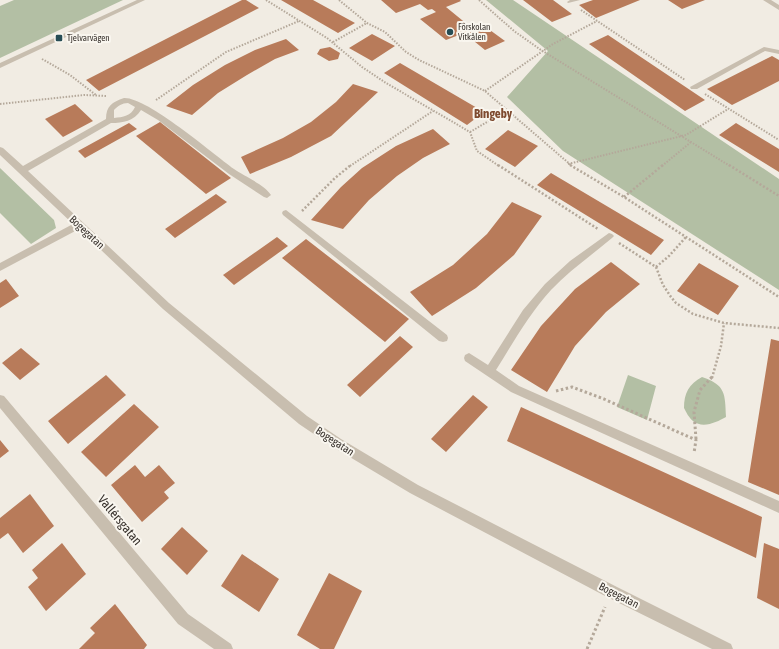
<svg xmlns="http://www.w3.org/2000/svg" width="779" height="649" viewBox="0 0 779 649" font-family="'Asap Condensed',sans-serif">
<rect width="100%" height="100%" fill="#f1ece3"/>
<path fill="#b3bfa4" d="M 14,0 L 123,0 L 0,58 L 0,6 Z
M 486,0 L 513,0 L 779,179 L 779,290 L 563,151 L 507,97 L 548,51 Z
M 0,168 L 54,220 L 56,228 L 31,244 L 0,213 Z
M 628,375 L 656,386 L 647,420 L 617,407 Z
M 702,377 C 726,385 725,394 726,417 C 717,422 703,429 693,421 C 689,418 686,412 684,408 C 684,393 689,384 702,377 Z"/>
<path fill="#b87b5a" d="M 242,0 L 246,0 L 259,8 L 99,91 L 86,80 Z
M 281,0 L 313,0 L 355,23 L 338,33 Z
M 381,0 L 460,0 L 461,1 L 446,7 L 468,25 L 472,23 L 477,27 L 483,25 L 505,41 L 485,50 L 464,33 L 446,40 L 420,19 L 436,12 L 432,9 L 428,10 L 420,4 L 396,13 Z
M 523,0 L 553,0 L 572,14 L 552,22 Z
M 593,0 L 640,0 L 596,18 L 579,5 Z
M 668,0 L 705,0 L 682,9 Z
M 372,34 L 395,46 L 372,61 L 349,48 Z
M 608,35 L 705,100 L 685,111 L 589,44 Z
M 286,39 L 299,50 L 275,59 L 247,75 L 218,93 L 192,115 L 166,106 L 193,85 L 225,65 L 255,50 Z
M 330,47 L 340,53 L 338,59 L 329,61 L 317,54 L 320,49 Z
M 772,56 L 779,60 L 779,81 L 732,105 L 707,89 Z
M 400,63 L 484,112 L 467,125 L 384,73 Z
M 353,84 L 378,92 L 331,136 L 291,157 L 250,174 L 241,157 L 283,138 L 311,122 L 336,102 Z
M 75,104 L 93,121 L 63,137 L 45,119 Z
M 160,122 L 231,178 L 206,194 L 136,136 Z
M 129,123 L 137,129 L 85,158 L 78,151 Z
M 736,123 L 779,149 L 779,172 L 719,135 Z
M 433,129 L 450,144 L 423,158 L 397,176 L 369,200 L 343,229 L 311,220 L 341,187 L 362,168 L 396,146 Z
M 508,130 L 538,146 L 515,167 L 485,149 Z
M 551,173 L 664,240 L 651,255 L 537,185 Z
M 216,194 L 227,202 L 175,238 L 165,229 Z
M 512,202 L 542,216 L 514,255 L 476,288 L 432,316 L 410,292 L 453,265 L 487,234 Z
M 277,237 L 288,246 L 234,285 L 223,275 Z
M 306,239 L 409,319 L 385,342 L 282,258 Z
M 611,262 L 640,284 L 606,312 L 575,346 L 547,392 L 511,370 L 541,326 L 575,289 Z
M 699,263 L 739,286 L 718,315 L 677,291 Z
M 6,279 L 19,296 L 0,308 L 0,283 Z
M 400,336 L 413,347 L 360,397 L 347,385 Z
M 771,339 L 779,341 L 779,495 L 748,482 Z
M 21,348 L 40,364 L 20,380 L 2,363 Z
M 106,375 L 126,395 L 68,444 L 48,421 Z
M 473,395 L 488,407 L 446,452 L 431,439 Z
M 134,404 L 159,427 L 106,477 L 81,452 Z
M 521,407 L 762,517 L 756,558 L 507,441 Z
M 0,440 L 9,451 L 0,458 Z
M 135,465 L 145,477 L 159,465 L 175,483 L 164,492 L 169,498 L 142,522 L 111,485 Z
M 30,494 L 54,526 L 23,553 L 8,533 L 0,539 L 0,518 Z
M 182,527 L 208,551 L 187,575 L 161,549 Z
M 62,543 L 86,574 L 46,611 L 28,587 L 38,578 L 32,570 Z
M 764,543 L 779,549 L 779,609 L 757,598 Z
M 242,554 L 279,579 L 259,612 L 221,586 Z
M 329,573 L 362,591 L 334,649 L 320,649 L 297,635 Z
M 115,604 L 147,645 L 144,649 L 79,649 L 95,633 L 90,628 Z"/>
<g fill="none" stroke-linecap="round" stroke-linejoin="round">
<path stroke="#b4a89a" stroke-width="2" stroke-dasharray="1.5 1.5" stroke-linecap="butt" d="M 266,0 L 327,38 L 362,67 L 386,83 L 470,132 L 477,151 L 499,166
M 339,0 L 367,23 L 385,32 L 406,52 L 419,60 L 485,91 L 572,166
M 479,0 L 514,31 L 541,50 L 730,166
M 581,10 L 685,80
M 333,42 L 367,23
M 42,59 L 70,75 L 96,95
M 485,91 L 553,44 L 597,21
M 705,94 L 779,140
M 156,100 L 226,52 L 299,21
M 0,104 L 84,95 L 107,96
M 470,132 L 508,110
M 568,164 L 686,135 L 728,109
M 350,166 L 433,111
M 662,166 L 691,142"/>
<path stroke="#b4a89a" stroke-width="2.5" stroke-dasharray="2 2" stroke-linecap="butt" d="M 498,165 L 598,229
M 570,165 L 624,197 L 779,297
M 729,165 L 779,196
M 624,197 L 663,165
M 302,211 L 335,178 L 351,165
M 619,243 L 656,267 L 663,285 L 671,297 L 676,303 L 693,314 L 724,323 L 779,328
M 656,267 L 669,256 L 686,237
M 712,378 L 721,346 L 724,323"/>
<path stroke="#b4a89a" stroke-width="3" stroke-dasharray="2.5 2.5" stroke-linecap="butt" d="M 556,391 L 572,387 L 604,399 L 696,440 L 694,453
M 696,439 L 694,412 L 700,390 L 712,377
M 587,649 L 605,607"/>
<path fill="#c8beaf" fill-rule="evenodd" d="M 137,0 L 145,0 L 0,68 L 0,63 Z
M 570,0 L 580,0 L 568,3 L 567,2 Z
M 763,0 L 771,0 L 779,5 L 779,10 Z
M 764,47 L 779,50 L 779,54 L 765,51 L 697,89 L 691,89 L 690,87 Z
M 124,98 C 147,97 212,153 234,169 C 244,176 265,185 271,195 L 267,198 L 264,197 L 229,174 L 158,120 L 141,110 C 134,121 123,123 111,123 L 28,171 L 169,303 L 307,416 L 341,439 L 418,485 L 617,587 L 731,644 L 733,649 L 712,649 L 607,597 L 410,493 L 333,447 L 299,424 L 163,309 L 79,229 L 0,271 L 0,263 L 73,224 L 0,155 L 0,147 L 3,148 L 23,166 L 106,119 C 106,106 112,102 124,98 ZM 128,103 L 135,107 C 131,116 123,117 114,118 L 114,110 C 118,106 122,103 128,103 Z
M 286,210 L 447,335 L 448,338 L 447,341 L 443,342 L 439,341 L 283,215 L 282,213 L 283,211 Z
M 609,233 L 612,234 L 614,236 L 612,238 C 592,255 570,270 551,290 C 529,314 513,343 496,370 L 519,386 L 779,501 L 779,513 L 511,392 L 465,361 L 464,358 L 465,355 L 469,353 L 488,365 L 523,310 L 545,284 L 570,261 Z
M 0,395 L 4,396 L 188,614 L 231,644 L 233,649 L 214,649 L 178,624 L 0,408 Z"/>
</g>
<g fill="#274d55" stroke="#f9f6ef" stroke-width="1.5">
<circle cx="450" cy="32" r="4"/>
<rect x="55" y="34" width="8" height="8" rx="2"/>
</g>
<g text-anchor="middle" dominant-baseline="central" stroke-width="4" stroke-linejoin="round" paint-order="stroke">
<g font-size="9" fill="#38322d" stroke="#f9f6ef" text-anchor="start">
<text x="458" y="27">Förskolan<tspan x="458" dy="10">Vitkålen</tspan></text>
<text x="67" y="38">Tjelvarvägen</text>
</g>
<g font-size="11" fill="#38322d" stroke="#f9f6ef">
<text transform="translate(87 232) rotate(43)">Bogegatan</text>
<text transform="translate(335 441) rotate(33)">Bogegatan</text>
<text transform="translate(619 595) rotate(27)">Bogegatan</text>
</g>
<g font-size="13" font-weight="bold" fill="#7e4a2f" stroke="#f9f6ef">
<text x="493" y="113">Bingeby</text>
</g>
<g font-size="13" fill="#38322d" stroke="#f9f6ef">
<text transform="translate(120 520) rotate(50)">Vallérsgatan</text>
</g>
</g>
</svg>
